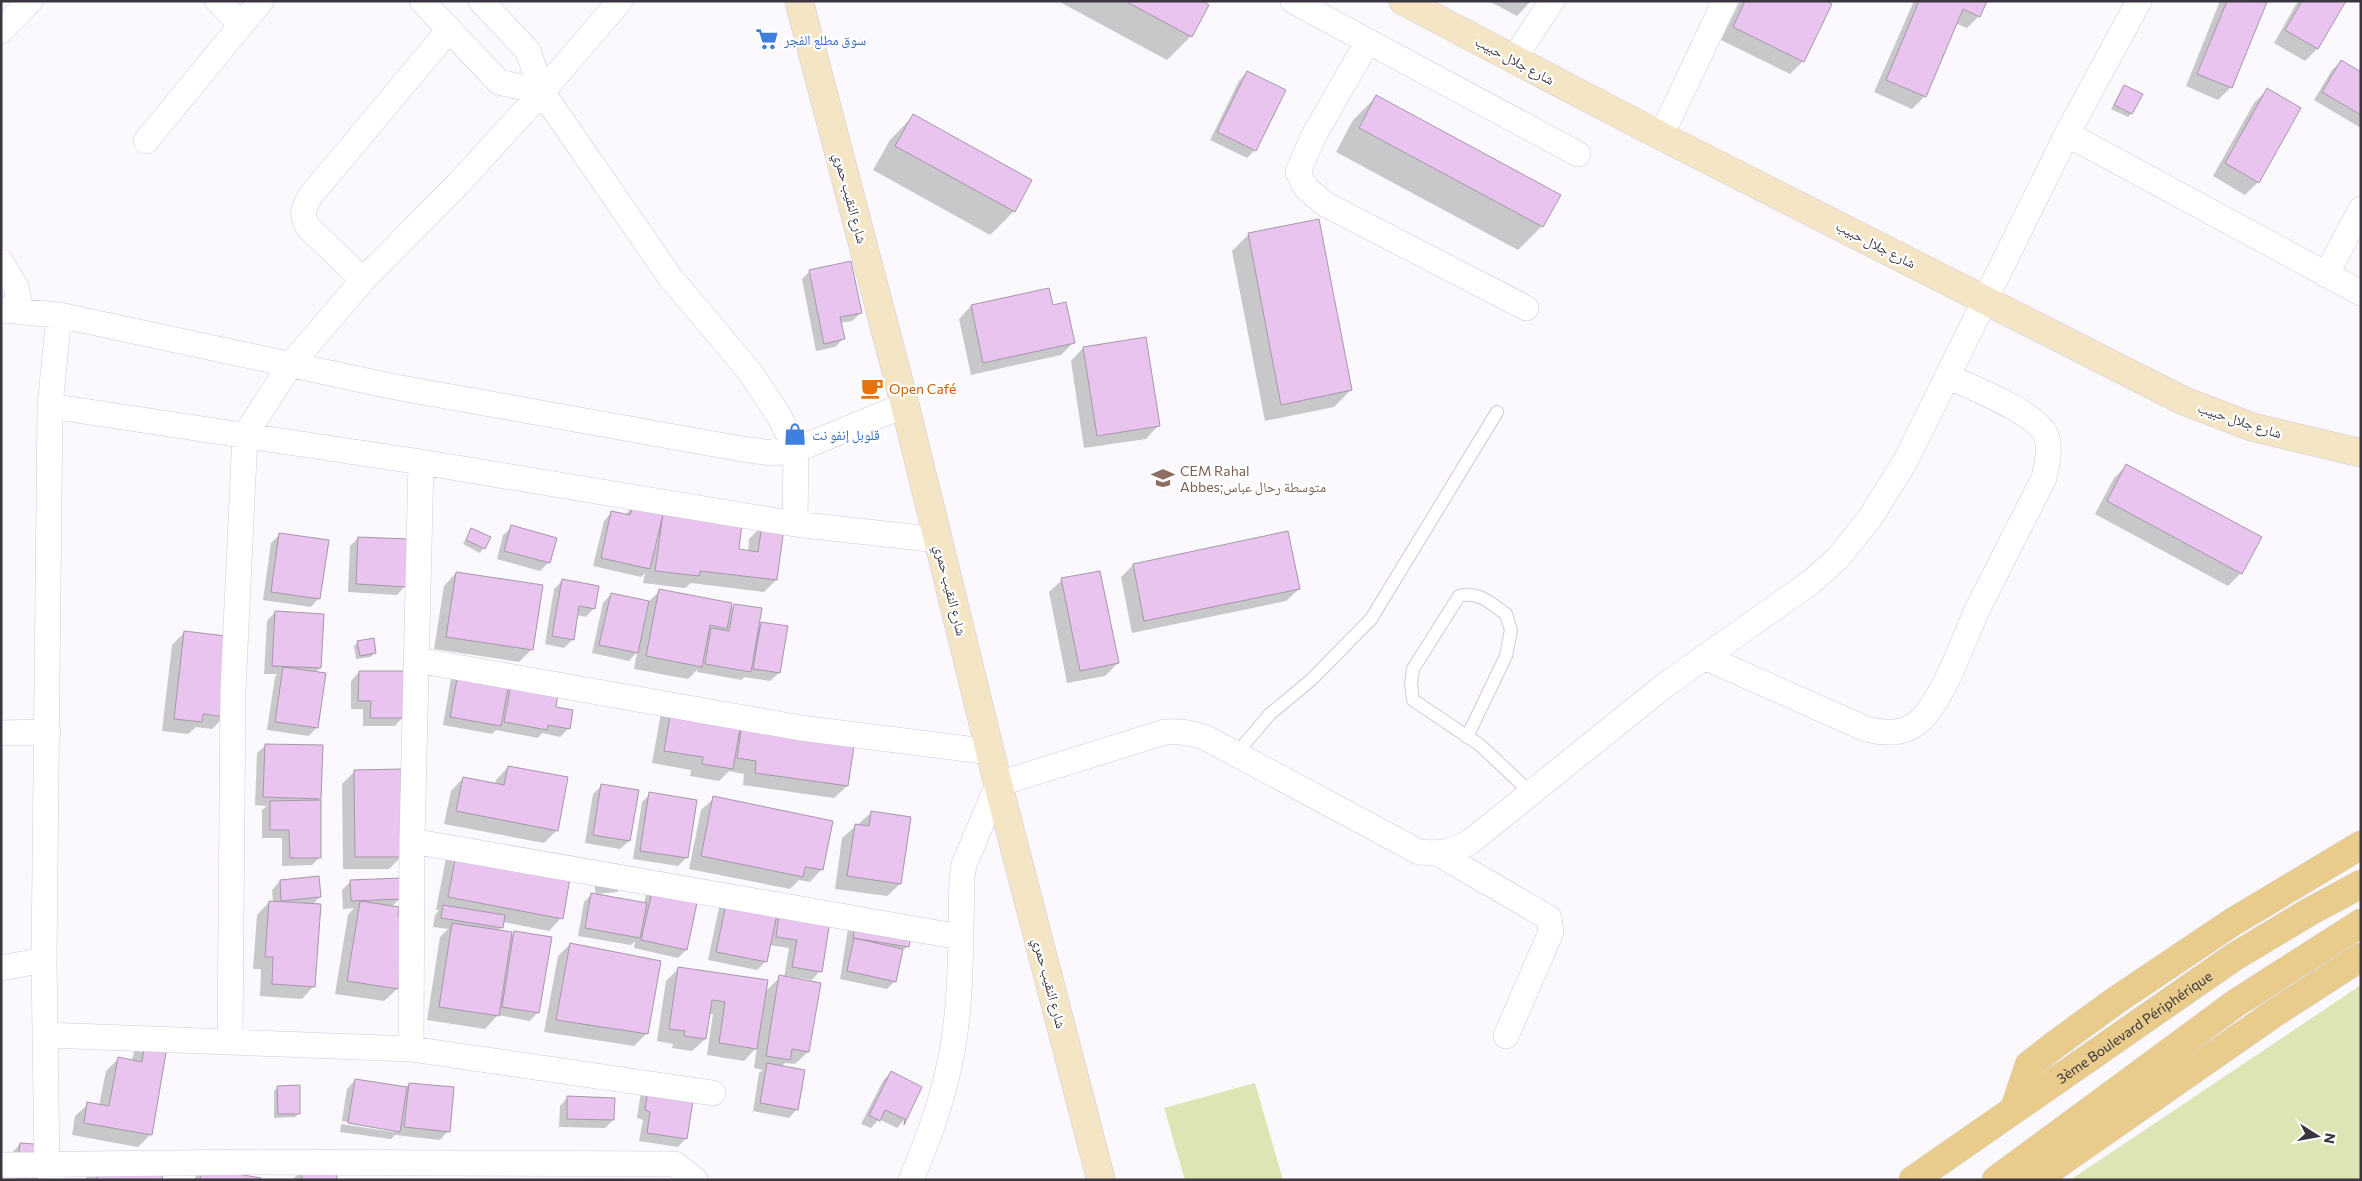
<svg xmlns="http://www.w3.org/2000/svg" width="2362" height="1181" viewBox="0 0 2362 1181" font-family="Commissioner,'Noto Naskh Arabic',sans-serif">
<rect width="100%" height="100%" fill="#fbf9fd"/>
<path fill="#dce5b3" d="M 2361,985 L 2361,1180 L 2070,1180 Z
M 1255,1083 L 1283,1180 L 1185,1180 L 1164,1108 Z"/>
<path fill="#0003" fill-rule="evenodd" d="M 1058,1 L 1200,1 L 1191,36 L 1167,60 Z
M 1489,1 L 1531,1 L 1517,16 Z
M 1740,1 L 1824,1 L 1803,61 L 1790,74 L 1721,40 Z
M 1914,1 L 1986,1 L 1979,16 L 1967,28 L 1955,23 L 1925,96 L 1912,109 L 1874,92 Z
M 2220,1 L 2266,3 L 2231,87 L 2218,100 L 2186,86 Z
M 2298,1 L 2345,1 L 2317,49 L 2305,61 L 2274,43 Z
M 2341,62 L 2361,74 L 2361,128 L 2314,100 L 2332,70 Z
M 1247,72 L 1255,150 L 1247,158 L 1210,140 L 1239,81 Z
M 2124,86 L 2131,114 L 2128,117 L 2111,109 Z
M 2267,90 L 2258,182 L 2245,195 L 2213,176 L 2254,103 Z
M 1376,97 L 1542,226 L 1518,250 L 1336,152 L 1353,120 Z
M 913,116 L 1014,211 L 990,235 L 873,170 L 890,140 Z
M 1248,235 L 1351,390 L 1334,407 L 1265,421 L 1232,251 Z
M 810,271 L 861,313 L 852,321 L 840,323 L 843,339 L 835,347 L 816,351 L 802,279 Z
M 971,306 L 1052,306 L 1073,343 L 1061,355 L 971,375 L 959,319 Z
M 1083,348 L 1158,426 L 1146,439 L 1084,448 L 1071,361 Z
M 2127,465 L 2241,573 L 2228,586 L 2095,514 L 2114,478 Z
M 634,505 L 660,511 L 738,550 L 748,552 L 749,539 L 762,526 L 776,580 L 764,592 L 691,583 L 685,588 L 643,583 L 645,573 L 641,577 L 593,566 L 604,521 L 612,512 L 625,515 Z
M 512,527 L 549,562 L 540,571 L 497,559 L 503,535 Z
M 471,530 L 489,538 L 480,553 L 463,544 Z
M 279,535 L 319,598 L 311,607 L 263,600 L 271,543 Z
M 358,538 L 405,586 L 397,595 L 348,592 L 350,546 Z
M 1133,565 L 1299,589 L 1286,601 L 1132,633 L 1121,577 Z
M 456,573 L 532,649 L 519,662 L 434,649 L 444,586 Z
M 1062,580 L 1118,663 L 1105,676 L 1067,683 L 1049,592 Z
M 562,581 L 594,608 L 586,617 L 576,615 L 573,639 L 564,648 L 545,644 L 554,589 Z
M 660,591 L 730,609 L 734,605 L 757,628 L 762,623 L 779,673 L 770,681 L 744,677 L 742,680 L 697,672 L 698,669 L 688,679 L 634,669 L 637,652 L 629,661 L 592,653 L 603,603 L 611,594 L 648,602 Z
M 275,612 L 320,668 L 315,673 L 317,727 L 309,736 L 267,730 L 275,677 L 277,674 L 264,674 L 267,621 Z
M 184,633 L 225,716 L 212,729 L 196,727 L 188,734 L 162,731 L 172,645 Z
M 358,642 L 374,653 L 371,657 L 356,659 L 354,646 Z
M 460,664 L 554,708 L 569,728 L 560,737 L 542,733 L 538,738 L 496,730 L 492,734 L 443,725 L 452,673 Z
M 359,672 L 403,717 L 395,726 L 363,726 L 363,709 L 351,709 L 351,681 Z
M 742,712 L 847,786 L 834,798 L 743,785 L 744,774 L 729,771 L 719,781 L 690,776 L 691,770 L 652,763 L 661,713 Z
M 266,745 L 319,799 L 317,802 L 320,857 L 312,865 L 282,866 L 282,838 L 262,838 L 262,810 L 267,806 L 255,805 L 257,753 Z
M 508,767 L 557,830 L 544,843 L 444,824 L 451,791 L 463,778 L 495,784 L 496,780 Z
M 355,771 L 402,856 L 389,869 L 343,869 L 342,784 Z
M 602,785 L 629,841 L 620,849 L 585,843 L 593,794 Z
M 650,794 L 687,857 L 678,866 L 633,859 L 642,802 Z
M 714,798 L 822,869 L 810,882 L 799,880 L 790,889 L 689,869 L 701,810 Z
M 871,813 L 910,818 L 900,884 L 887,896 L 835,889 L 842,838 Z
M 458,846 L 561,918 L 549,931 L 503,922 L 502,927 L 498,931 L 510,937 L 515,932 L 538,1012 L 530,1021 L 498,1015 L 485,1029 L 427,1020 L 440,937 L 448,929 L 433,927 L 435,915 L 439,910 L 436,910 L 446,858 Z
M 280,881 L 320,897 L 312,905 L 314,986 L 302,999 L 260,996 L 261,969 L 253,969 L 257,915 L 269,902 L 273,902 L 272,890 Z
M 351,881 L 400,898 L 392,907 L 396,917 L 407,919 L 397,989 L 384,1001 L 335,994 L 348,915 L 354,908 L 343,909 L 342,890 Z
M 655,881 L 686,950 L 678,958 L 634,948 L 635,941 L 631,945 L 578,936 L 584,902 L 592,894 L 596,895 L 594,884 L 621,888 L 617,892 L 597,894 L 644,904 L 647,889 Z
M 720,903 L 777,905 L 820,971 L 812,980 L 788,976 L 808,1052 L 795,1064 L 785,1063 L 781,1067 L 797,1109 L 789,1118 L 753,1111 L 759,1073 L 763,1070 L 754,1068 L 757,1047 L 744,1061 L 707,1055 L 713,1014 L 708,1014 L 705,1039 L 692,1051 L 672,1048 L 673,1044 L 657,1041 L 666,981 L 679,968 L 765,992 L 780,977 L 784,978 L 789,948 L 769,945 L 765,962 L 757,970 L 708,960 Z
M 849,923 L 908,946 L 901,952 L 895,981 L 887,989 L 840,979 Z
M 570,944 L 647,1033 L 634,1046 L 544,1032 L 558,956 Z
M 147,1038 L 151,1134 L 138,1147 L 72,1135 L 75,1116 L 88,1104 L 99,1106 L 106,1071 L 118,1059 L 132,1061 L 134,1051 Z
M 891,1072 L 921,1087 L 905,1119 L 897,1128 L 879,1119 L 871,1128 L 861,1124 L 883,1081 Z
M 355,1080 L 405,1088 L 409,1084 L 448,1131 L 440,1140 L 395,1135 L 391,1139 L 340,1132 L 347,1089 ZM 342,1121 L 394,1129 L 394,1132 L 341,1124 Z
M 649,1083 L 686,1138 L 678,1147 L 639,1141 L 643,1120 L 637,1118 L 641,1091 Z
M 278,1087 L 299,1113 L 295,1117 L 274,1118 L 274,1091 Z
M 568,1097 L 613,1120 L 605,1128 L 559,1127 L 560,1106 Z
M 20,1144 L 43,1180 L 15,1180 L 16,1173 L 8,1157 Z
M 202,1169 L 259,1180 L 193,1180 Z
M 86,1170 L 161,1180 L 86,1180 Z
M 302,1170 L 336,1180 L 292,1180 Z"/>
<path fill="#e8c4ef" stroke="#a697aa" d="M 1125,1 L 1203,1 L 1209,5 L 1192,37 Z
M 1745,1 L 1827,1 L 1832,4 L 1804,62 L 1733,27 Z
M 1919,1 L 1987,1 L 1980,17 L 1963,9 L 1926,97 L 1886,80 Z
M 2227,1 L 2267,2 L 2232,88 L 2197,74 Z
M 2302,1 L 2346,1 L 2318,49 L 2285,30 Z
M 2341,60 L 2361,72 L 2361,115 L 2322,92 Z
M 1247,71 L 1286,90 L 1256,151 L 1217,132 Z
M 2124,85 L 2143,94 L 2132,114 L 2114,105 Z
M 2267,88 L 2301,108 L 2259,183 L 2225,163 Z
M 1376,95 L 1561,195 L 1543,227 L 1359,128 Z
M 913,114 L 1032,180 L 1015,212 L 895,146 Z
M 1319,219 L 1352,390 L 1281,405 L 1248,233 Z
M 851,261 L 862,313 L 840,317 L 845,339 L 824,344 L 809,270 Z
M 1049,288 L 1053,305 L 1066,302 L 1075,343 L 983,363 L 971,305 Z
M 1146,337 L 1160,426 L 1097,436 L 1083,347 Z
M 2126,464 L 2262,537 L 2242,574 L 2107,501 Z
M 634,503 L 664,510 L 650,569 L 601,558 L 611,511 L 630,515 Z
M 664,506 L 743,516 L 739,549 L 758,552 L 762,525 L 784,528 L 777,580 L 700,571 L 699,576 L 655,571 Z
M 511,525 L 557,538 L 550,563 L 504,551 Z
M 471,528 L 491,537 L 485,549 L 466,540 Z
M 1288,531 L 1300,589 L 1144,621 L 1133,564 Z
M 279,533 L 329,540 L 320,599 L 271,592 Z
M 358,537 L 408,539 L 406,587 L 356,584 Z
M 1100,571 L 1119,663 L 1080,671 L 1061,578 Z
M 456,572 L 543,585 L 533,650 L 446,637 Z
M 562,579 L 599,586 L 595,609 L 579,606 L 574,640 L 552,636 Z
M 659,589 L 732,603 L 727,629 L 710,625 L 702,667 L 646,656 Z
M 611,593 L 649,601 L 638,653 L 599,645 Z
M 734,604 L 762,608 L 751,672 L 705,664 L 711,628 L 729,631 Z
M 275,611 L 324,614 L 321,668 L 272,666 Z
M 761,622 L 788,626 L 780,673 L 753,669 Z
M 184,631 L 235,637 L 226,717 L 203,714 L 202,722 L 174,719 Z
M 374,638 L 376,653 L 360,656 L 357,641 Z
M 460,663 L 511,672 L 501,726 L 450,717 Z
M 283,667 L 326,673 L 318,728 L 275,722 Z
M 359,671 L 405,671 L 404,718 L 370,718 L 371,701 L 358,701 Z
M 512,679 L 559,687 L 556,707 L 573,710 L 570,729 L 548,725 L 547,730 L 504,722 Z
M 673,699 L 743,711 L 733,769 L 702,764 L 703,757 L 664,751 Z
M 743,717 L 856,733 L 848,786 L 755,773 L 756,761 L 737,758 Z
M 265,744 L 323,745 L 321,799 L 263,797 Z
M 508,766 L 568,777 L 558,831 L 456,811 L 463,777 L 504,785 Z
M 402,769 L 403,857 L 355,857 L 354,770 Z
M 601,784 L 639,790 L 630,841 L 593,835 Z
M 649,792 L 697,800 L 688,858 L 640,851 Z
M 713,796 L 833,821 L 823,870 L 805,867 L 803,877 L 701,856 Z
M 321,800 L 321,858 L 290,858 L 289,830 L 270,830 L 270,801 Z
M 871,811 L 911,817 L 901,884 L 847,876 L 855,824 L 869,826 Z
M 458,844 L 571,872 L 563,919 L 448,897 Z
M 319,876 L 321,897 L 281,901 L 280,880 Z
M 401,878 L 402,899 L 351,901 L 350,880 Z
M 655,879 L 700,889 L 687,950 L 641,940 Z
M 591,893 L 647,903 L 640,938 L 585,928 Z
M 728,894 L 779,905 L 767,962 L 716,952 Z
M 781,900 L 832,908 L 822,972 L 792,967 L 797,940 L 776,937 Z
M 269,901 L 321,904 L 315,987 L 272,984 L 273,957 L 265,957 Z
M 360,901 L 399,907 L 398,916 L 409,918 L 398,989 L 347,981 Z
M 443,905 L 505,915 L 503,928 L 441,918 Z
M 857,913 L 913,922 L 909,947 L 853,938 Z
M 452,923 L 512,932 L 499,1016 L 439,1007 Z
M 514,931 L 552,937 L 539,1013 L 502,1007 Z
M 854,938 L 903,949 L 896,982 L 847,971 Z
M 570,943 L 661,961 L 648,1034 L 556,1020 Z
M 678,967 L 768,980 L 757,1049 L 719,1043 L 725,1002 L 712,1000 L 706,1039 L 684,1036 L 685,1031 L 669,1029 Z
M 779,975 L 821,983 L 809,1052 L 792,1049 L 790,1060 L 766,1056 Z
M 146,1037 L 168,1041 L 152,1135 L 84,1123 L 87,1102 L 109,1106 L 118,1057 L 142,1062 Z
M 767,1063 L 805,1070 L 798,1110 L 760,1103 Z
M 891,1071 L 922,1087 L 904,1125 L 905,1119 L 885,1110 L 880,1121 L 869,1115 Z
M 355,1079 L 407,1087 L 400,1132 L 348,1123 Z
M 649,1082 L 695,1088 L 687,1139 L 647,1133 L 650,1112 L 645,1110 Z
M 409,1083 L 454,1087 L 450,1132 L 404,1127 Z
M 300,1085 L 300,1114 L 278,1114 L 277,1086 Z
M 567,1096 L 615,1098 L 614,1120 L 567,1119 Z
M 20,1143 L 47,1145 L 45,1180 L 26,1180 L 28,1161 L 18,1160 Z
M 99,1156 L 164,1161 L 162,1180 L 97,1180 Z
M 202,1168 L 261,1178 L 260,1180 L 200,1180 Z
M 336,1168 L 337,1180 L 302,1180 L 301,1169 Z"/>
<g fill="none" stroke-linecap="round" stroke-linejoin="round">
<defs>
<path id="lane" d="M 1467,737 L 1506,656 L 1511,630 L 1506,614 C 1490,603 1479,591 1459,596 L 1413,669 L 1411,684 L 1413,700 L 1480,745 L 1531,793
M 1236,754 L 1270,714 L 1311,680 L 1371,619 L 1497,412"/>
<path id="street" d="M 218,1 L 241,25
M 422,1 L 499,82 L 542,92
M 481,1 L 528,51 L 542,92 L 670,277 L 750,372 L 779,416 L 796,450 L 795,524
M 1293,1 L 1578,154
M 1,31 L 30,1
M 1368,41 L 1313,137 L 1298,172 L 1306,188 L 1325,204 L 1526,308
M 1514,59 L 1552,1
M 2067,134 L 2361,293
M 1661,136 L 1725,1
M 146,141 L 261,1
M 1,262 L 16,287 L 21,312
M 2326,275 L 2361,209
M 363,280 L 309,228 C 300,215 303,208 311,195 L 449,30
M 1,310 L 59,315 L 390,386 L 742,449 L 772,453 L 796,450 L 905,405
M 50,406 L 421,462 L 795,524 L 939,540
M 1704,657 L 1866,729 C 1883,733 1901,735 1916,724 C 1941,706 1964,639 1977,610 C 1999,566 2022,522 2044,478 C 2047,464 2051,449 2046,435 C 2036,412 1970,387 1947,376
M 417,660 L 801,728 L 991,752
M 1,733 L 48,732
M 412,841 L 960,937
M 1439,854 L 1549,918 L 1551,932 L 1506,1036
M 1,968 L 44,960
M 46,1035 L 411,1049 L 713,1093
M 230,1041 L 233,691 L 245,435 L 291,364 L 363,280 L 458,184 L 542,92 L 620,1
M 411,1049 L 412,841 L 421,462
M 1,1165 L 262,1162 L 675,1164 L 695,1180
M 52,1180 L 47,1166 L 44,960 L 50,406 L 59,315
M 911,1180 C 925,1146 939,1111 947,1075 C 963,1011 960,943 962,877 L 964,865 L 998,784 L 1165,732 C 1182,731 1194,733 1210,740 L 1419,852 C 1440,854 1452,852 1470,842 L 1664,686 L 1811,582 L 1838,558 L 1870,518 L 1906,460 L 2067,134 L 2139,1"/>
<path id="secondary" d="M 799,1 L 905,405 L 998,784 L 1101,1180
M 1403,1 L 1661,136 L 2184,401 L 2252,427 L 2361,453"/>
<g id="primary">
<path d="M 2015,1107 L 2029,1065 L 2056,1044 L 2115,1001 L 2231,923 L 2361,845"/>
<path id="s1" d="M 1913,1180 L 2234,957 L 2309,912 L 2361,884"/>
<path d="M 1996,1180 L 2236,1003 L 2361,923"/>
<path d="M 2035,1180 L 2273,1014 L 2361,957"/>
</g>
</defs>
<use href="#lane" stroke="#d2c7dc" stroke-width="14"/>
<use href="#street" stroke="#d2c7dc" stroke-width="26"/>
<use href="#secondary" stroke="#d2c7dc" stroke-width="29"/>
<use href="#primary" stroke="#d8d7d8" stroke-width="29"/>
<use href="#lane" stroke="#fff" stroke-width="12"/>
<use href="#street" stroke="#fff" stroke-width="25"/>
<use href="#secondary" stroke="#f4e5c5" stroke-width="28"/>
<use href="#primary" stroke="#e9cb8b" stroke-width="28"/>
</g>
<defs>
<symbol id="supermarket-bare" viewBox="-9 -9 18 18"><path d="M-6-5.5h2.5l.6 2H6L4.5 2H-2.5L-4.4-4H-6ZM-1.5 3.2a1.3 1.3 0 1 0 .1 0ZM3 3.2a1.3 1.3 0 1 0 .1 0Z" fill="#3f7fe0" stroke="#fff" stroke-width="2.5" paint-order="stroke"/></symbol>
<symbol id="cafe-bare" viewBox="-9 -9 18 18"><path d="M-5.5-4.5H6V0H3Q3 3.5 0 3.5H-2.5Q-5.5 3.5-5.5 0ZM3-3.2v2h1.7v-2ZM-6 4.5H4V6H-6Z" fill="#e8710a" stroke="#fff" stroke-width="2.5" paint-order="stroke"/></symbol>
<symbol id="shop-bare" viewBox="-9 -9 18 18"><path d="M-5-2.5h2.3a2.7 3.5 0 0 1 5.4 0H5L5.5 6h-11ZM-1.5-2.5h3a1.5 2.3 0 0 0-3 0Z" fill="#3f7fe0" stroke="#fff" stroke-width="2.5" paint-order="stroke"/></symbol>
<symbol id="school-bare" viewBox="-9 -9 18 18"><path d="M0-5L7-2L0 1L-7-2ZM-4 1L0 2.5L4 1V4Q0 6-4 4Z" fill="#8d6e63" stroke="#fff" stroke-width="2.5" paint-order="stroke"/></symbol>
</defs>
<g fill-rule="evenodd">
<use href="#supermarket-bare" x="751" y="23" width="32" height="32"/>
<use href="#cafe-bare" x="856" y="372" width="32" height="32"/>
<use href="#shop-bare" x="779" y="418" width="32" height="32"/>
<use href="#school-bare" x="1147" y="462" width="32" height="32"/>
</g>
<g text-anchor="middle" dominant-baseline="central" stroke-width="4.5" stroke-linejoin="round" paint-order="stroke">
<g font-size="14" fill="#366cbe" stroke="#fff" text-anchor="start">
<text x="784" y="39">سوق مطلع الفجر</text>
<text x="812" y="434">قلوبل إنفو نت</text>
</g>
<g font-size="14" fill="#3a353e" stroke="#fff">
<text transform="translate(1515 60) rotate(28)">شارع جلال حبيب</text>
<text transform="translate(851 198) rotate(75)">شارع النقيب حمري</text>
<text transform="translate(1876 244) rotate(27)">شارع جلال حبيب</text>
<text transform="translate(2240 420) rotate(18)">شارع جلال حبيب</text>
<text transform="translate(951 590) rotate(76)">شارع النقيب حمري</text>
<text transform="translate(1050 983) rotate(75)">شارع النقيب حمري</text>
<text stroke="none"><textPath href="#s1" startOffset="269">3ème Boulevard Périphérique</textPath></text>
</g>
<g font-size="14" fill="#c56008" stroke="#fff" text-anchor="start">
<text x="889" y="388">Open Café</text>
</g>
<g font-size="14" fill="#785e54" stroke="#fff" text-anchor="start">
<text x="1180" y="470">CEM Rahal<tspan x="1180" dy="16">Abbes;متوسطة رحال عباس</tspan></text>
</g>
</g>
<rect width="2362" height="1181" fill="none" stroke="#3a353e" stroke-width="5"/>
<g transform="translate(2317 1136) rotate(101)" stroke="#ffffff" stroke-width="4" paint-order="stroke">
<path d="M0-4L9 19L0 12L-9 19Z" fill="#3a353e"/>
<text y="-8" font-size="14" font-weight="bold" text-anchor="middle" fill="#3a353e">N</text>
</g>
</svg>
